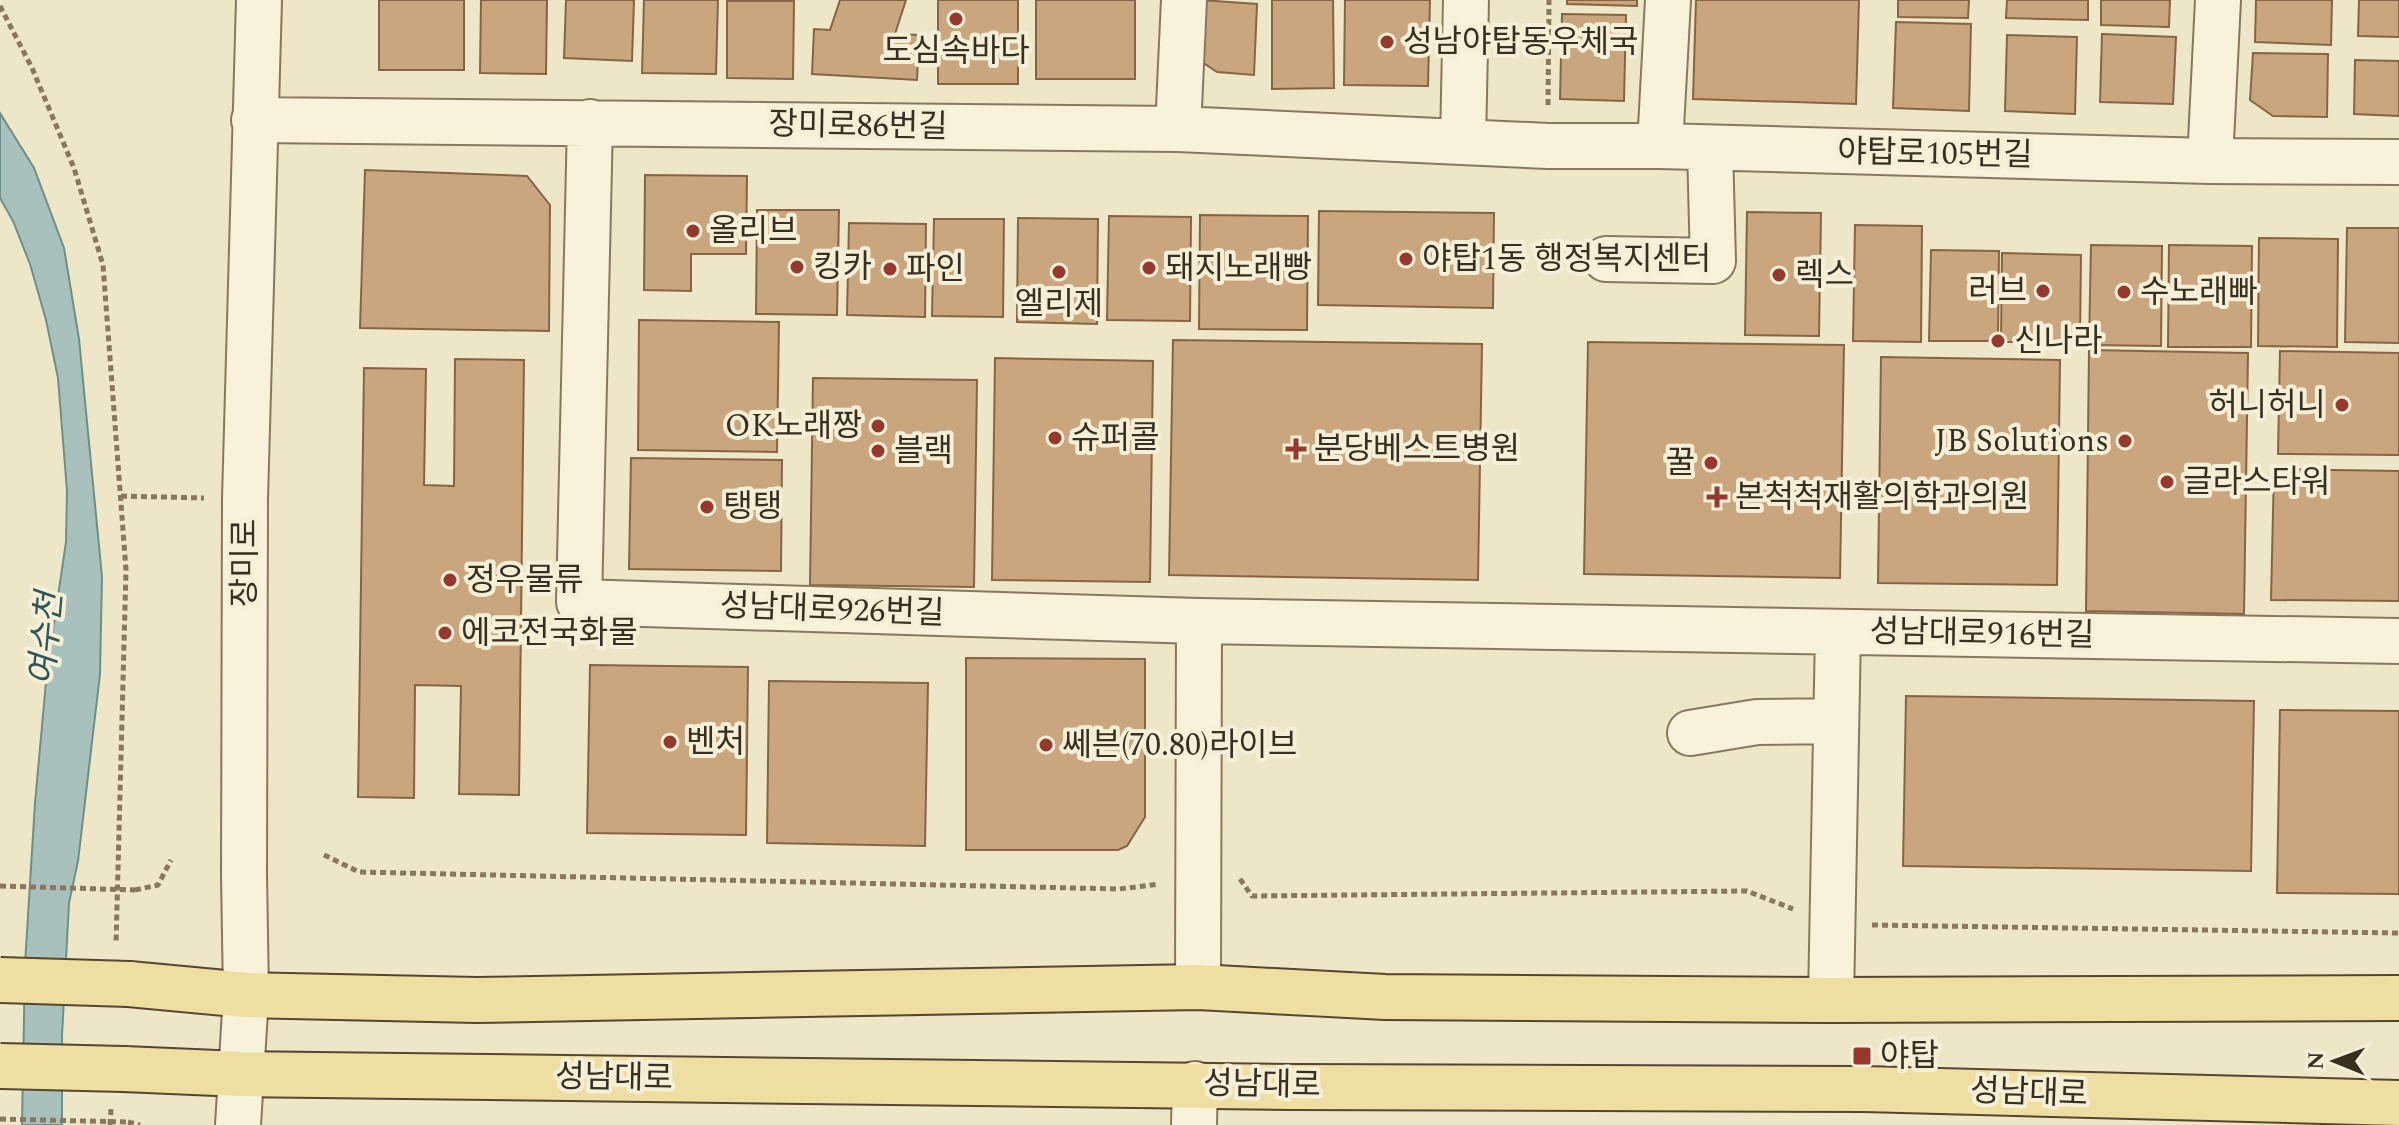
<svg xmlns="http://www.w3.org/2000/svg" width="2399" height="1125" viewBox="0 0 2399 1125" font-family="Spectral,'Noto Sans KR',serif">
<rect width="100%" height="100%" fill="#ede6c7"/>
<path fill="#a8c1bc" stroke="#6f8f8b" stroke-width="2" d="M 0,113 L 34,168 L 64,248 L 79,339 L 102,577 L 100,674 L 78,861 L 69,903 L 62,1036 L 62,1125 L 22,1125 L 25,964 L 35,803 L 47,671 L 66,542 L 67,491 L 58,378 L 46,320 L 30,264 L 13,221 L 0,198 Z"/>
<path fill="#caa67f" stroke="#876544" stroke-width="2" d="M 379,0 L 464,0 L 464,70 L 379,70 Z
M 481,0 L 547,0 L 546,74 L 480,73 Z
M 566,0 L 634,0 L 632,61 L 564,58 Z
M 644,0 L 718,0 L 716,74 L 642,73 Z
M 840,0 L 906,0 L 895,34 L 919,35 L 917,80 L 812,74 L 814,29 L 830,30 Z
M 938,0 L 1018,0 L 1018,84 L 938,84 Z
M 1036,0 L 1135,0 L 1135,79 L 1036,79 Z
M 1201,0 L 1257,4 L 1254,75 L 1217,72 L 1202,62 Z
M 1272,0 L 1333,0 L 1334,88 L 1272,89 Z
M 1345,0 L 1430,0 L 1428,86 L 1344,85 Z
M 1567,0 L 1637,0 L 1637,6 L 1567,4 Z
M 1696,0 L 1859,0 L 1856,104 L 1693,99 Z
M 1898,0 L 1969,0 L 1968,18 L 1898,17 Z
M 2007,0 L 2088,0 L 2088,20 L 2006,18 Z
M 2101,0 L 2170,0 L 2169,27 L 2101,25 Z
M 2256,0 L 2332,0 L 2331,45 L 2255,42 Z
M 2359,0 L 2399,0 L 2399,37 L 2358,36 Z
M 727,1 L 794,1 L 793,79 L 727,78 Z
M 1562,14 L 1626,15 L 1624,101 L 1560,99 Z
M 1896,22 L 1971,24 L 1969,111 L 1893,108 Z
M 2102,34 L 2176,37 L 2173,104 L 2100,102 Z
M 2007,35 L 2077,37 L 2075,114 L 2005,111 Z
M 2253,53 L 2328,54 L 2327,117 L 2273,116 L 2250,100 Z
M 2355,60 L 2399,61 L 2399,116 L 2354,114 Z
M 365,170 L 527,176 L 550,205 L 549,331 L 360,328 Z
M 645,175 L 747,176 L 746,254 L 691,254 L 691,291 L 644,290 Z
M 757,210 L 839,210 L 837,315 L 756,314 Z
M 1319,211 L 1494,213 L 1493,308 L 1318,305 Z
M 1747,212 L 1821,213 L 1819,336 L 1745,335 Z
M 1200,215 L 1308,216 L 1307,330 L 1199,329 Z
M 1109,216 L 1191,217 L 1190,321 L 1107,320 Z
M 1018,218 L 1098,219 L 1097,324 L 1017,322 Z
M 934,219 L 1004,219 L 1003,317 L 932,316 Z
M 849,223 L 926,224 L 925,317 L 847,315 Z
M 1855,225 L 1922,226 L 1921,342 L 1853,341 Z
M 2347,228 L 2399,228 L 2399,343 L 2345,342 Z
M 2259,238 L 2338,239 L 2337,347 L 2258,346 Z
M 2091,245 L 2162,246 L 2161,346 L 2089,345 Z
M 2169,245 L 2252,246 L 2251,347 L 2168,347 Z
M 1931,250 L 1999,251 L 1998,341 L 1929,341 Z
M 2002,253 L 2081,255 L 2080,342 L 2001,342 Z
M 639,320 L 779,322 L 777,452 L 638,450 Z
M 1173,340 L 1482,344 L 1478,580 L 1169,575 Z
M 1588,342 L 1844,345 L 1840,578 L 1584,574 Z
M 2089,350 L 2248,353 L 2244,614 L 2086,611 Z
M 2280,351 L 2399,353 L 2399,455 L 2278,454 Z
M 1881,357 L 2060,360 L 2057,585 L 1878,583 Z
M 995,358 L 1153,361 L 1150,582 L 992,580 Z
M 455,359 L 524,360 L 519,795 L 459,794 L 461,686 L 415,685 L 414,798 L 358,797 L 364,368 L 426,369 L 424,485 L 454,486 Z
M 813,378 L 977,380 L 974,587 L 810,585 Z
M 631,458 L 782,460 L 781,571 L 629,569 Z
M 2274,469 L 2399,471 L 2399,601 L 2271,600 Z
M 966,658 L 1145,659 L 1145,817 L 1127,846 L 1118,850 L 966,850 Z
M 590,665 L 748,667 L 746,835 L 587,833 Z
M 769,681 L 928,683 L 925,846 L 767,843 Z
M 1906,696 L 2254,701 L 2251,871 L 1903,866 Z
M 2280,710 L 2399,711 L 2399,894 L 2277,893 Z"/>
<g fill="none" stroke-linecap="round" stroke-linejoin="round">
<defs>
<path id="minor" d="M 254,120 L 1178,129 L 1548,146 L 1660,146 L 2210,161 L 2399,162
M 590,122 L 579,602 L 1199,621 L 2399,641
M 1178,129 L 1184,0
M 1463,142 L 1466,0
M 1660,146 L 1668,0
M 2210,161 L 2218,0
M 1606,259 L 1713,261 L 1710,148
M 1690,733 L 1757,722 L 1835,721
M 1198,987 L 1199,621
M 1831,1000 L 1838,632
M 238,1125 L 246,995 L 244,875 L 245,499 L 259,0
M 1194,1125 L 1195,1084"/>
<path id="major" d="M 129,984 L 246,995 L 477,1000 L 1198,987 L 1385,997 L 1831,1000 L 2399,998
M 124,1069 L 240,1074 L 1292,1087 L 1864,1089 L 2399,1103"/>
</defs>
<use href="#minor" stroke="#88785d" stroke-width="48"/>
<use href="#major" stroke="#564631" stroke-width="48"/>
<path stroke="#88785d" stroke-width="5" stroke-dasharray="6 4" stroke-linecap="butt" d="M 0,6 L 32,68 L 74,168 L 103,265 L 126,570 L 116,944
M 1548,105 L 1549,0
M 121,496 L 204,498
M 324,855 L 359,872 L 1119,889 L 1159,884
M 1240,879 L 1252,896 L 1747,891 L 1793,909
M 135,890 L 158,885 L 171,860
M 1872,925 L 2399,933
M 128,1122 L 140,1125
M 110,1125 L 111,1109"/>
<use href="#minor" stroke="#f8f2db" stroke-width="44"/>
<use href="#major" stroke="#eedea1" stroke-width="44"/>
<defs>
<path id="major-bridge" d="M 0,980 L 129,984
M 0,1066 L 124,1069"/>
</defs>
<use href="#major-bridge" stroke="#564631" stroke-width="48" stroke-linecap="butt"/>
<path stroke="#88785d" stroke-width="5" stroke-dasharray="6 4" stroke-linecap="butt" d="M 0,886 L 135,890
M 0,1119 L 128,1122"/>
<use href="#major-bridge" stroke="#eedea1" stroke-width="44"/>
</g>
<g fill="#95392f" stroke="#f5efd7" stroke-width="3">
<circle cx="956" cy="19" r="8"/>
<circle cx="1387" cy="42" r="8"/>
<circle cx="693" cy="231" r="8"/>
<circle cx="1406" cy="259" r="8"/>
<circle cx="797" cy="267" r="8"/>
<circle cx="1149" cy="268" r="8"/>
<circle cx="890" cy="269" r="8"/>
<circle cx="1059" cy="272" r="8"/>
<circle cx="1779" cy="275" r="8"/>
<circle cx="2043" cy="291" r="8"/>
<circle cx="2124" cy="292" r="8"/>
<circle cx="1998" cy="341" r="8"/>
<circle cx="2342" cy="405" r="8"/>
<circle cx="878" cy="426" r="8"/>
<circle cx="1055" cy="438" r="8"/>
<circle cx="2125" cy="441" r="8"/>
<path d="M1292 437h8v8h8v8h-8v8h-8v-8h-8v-8h8z"/>
<circle cx="878" cy="451" r="8"/>
<circle cx="1711" cy="463" r="8"/>
<circle cx="2167" cy="482" r="8"/>
<path d="M1713 485h8v8h8v8h-8v8h-8v-8h-8v-8h8z"/>
<circle cx="707" cy="507" r="8"/>
<circle cx="450" cy="580" r="8"/>
<circle cx="445" cy="633" r="8"/>
<circle cx="670" cy="742" r="8"/>
<circle cx="1046" cy="745" r="8"/>
<rect x="1852" y="1046" width="20" height="20" rx="4"/>
</g>
<g text-anchor="middle" dominant-baseline="central" stroke-width="8" stroke-linejoin="round" paint-order="stroke">
<g font-size="32" fill="#392f20" stroke="#f5efd7" text-anchor="start">
<text x="1403" y="42">성남야탑동우체국</text>
<text x="956" y="51" text-anchor="middle">도심속바다</text>
<text x="709" y="231">올리브</text>
<text x="1422" y="259">야탑1동 행정복지센터</text>
<text x="813" y="267">킹카</text>
<text x="1165" y="268">돼지노래빵</text>
<text x="906" y="269">파인</text>
<text x="1795" y="275">렉스</text>
<text x="2027" y="291" text-anchor="end">러브</text>
<text x="2140" y="292">수노래빠</text>
<text x="1059" y="304" text-anchor="middle">엘리제</text>
<text x="2014" y="341">신나라</text>
<text x="2326" y="405" text-anchor="end">허니허니</text>
<text x="862" y="426" text-anchor="end">OK노래짱</text>
<text x="1071" y="438">슈퍼콜</text>
<text x="2109" y="441" text-anchor="end">JB Solutions</text>
<text x="1314" y="449">분당베스트병원</text>
<text x="894" y="451">블랙</text>
<text x="1695" y="463" text-anchor="end">꿀</text>
<text x="2183" y="482">글라스타워</text>
<text x="1735" y="497">본척척재활의학과의원</text>
<text x="723" y="507">탱탱</text>
<text x="466" y="580">정우물류</text>
<text x="461" y="633">에코전국화물</text>
<text x="686" y="742">벤처</text>
<text x="1062" y="745">쎄븐(70.80)라이브</text>
<text x="1880" y="1056">야탑</text>
</g>
<g font-size="32" fill="#392f20" stroke="#f5efd7">
<text transform="translate(858 126) rotate(1)">장미로86번길</text>
<text transform="translate(1935 154) rotate(1)">야탑로105번길</text>
<text transform="translate(245 563) rotate(-90)">장미로</text>
<text transform="translate(832 610) rotate(2)">성남대로926번길</text>
<text transform="translate(1982 634) rotate(1)">성남대로916번길</text>
<text transform="translate(614 1078) rotate(1)">성남대로</text>
<text transform="translate(1262 1085) rotate(1)">성남대로</text>
<text transform="translate(2029 1093) rotate(2)">성남대로</text>
</g>
<g font-size="34" font-style="italic" fill="#305758" stroke="#f5efd7">
<text transform="translate(47 639) rotate(-85)">여수천</text>
</g>
</g>
<g transform="translate(2335 1061) rotate(271)" stroke="#f5efd7" stroke-width="6" paint-order="stroke">
<path d="M0-6L14 30L0 20L-14 30Z" fill="#392f20"/>
<text y="-12" font-size="22" font-weight="bold" text-anchor="middle" fill="#392f20">N</text>
</g>
</svg>
